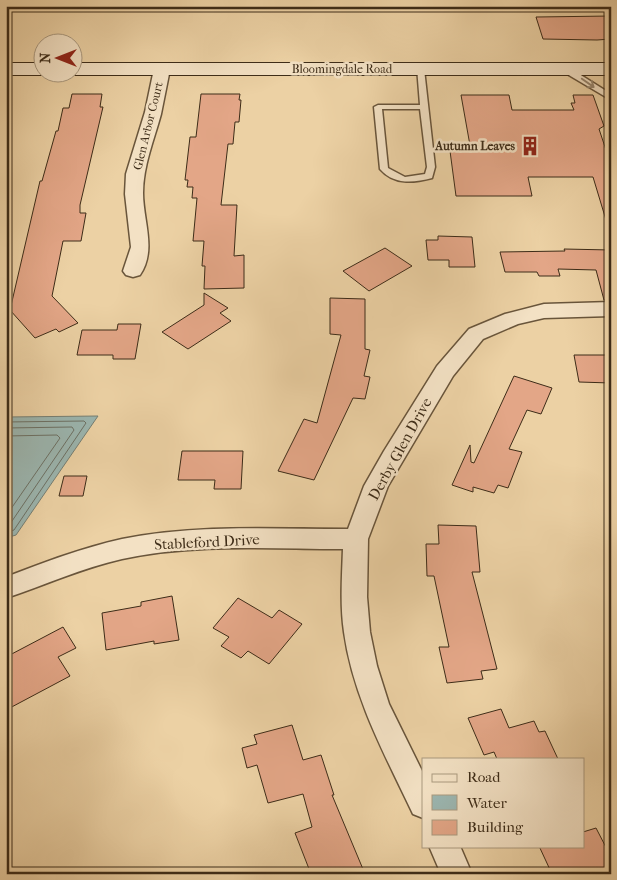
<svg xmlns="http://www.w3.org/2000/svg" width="617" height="880" viewBox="0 0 617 880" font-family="'IM FELL French Canon',serif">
<rect width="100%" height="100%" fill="#ecd1a4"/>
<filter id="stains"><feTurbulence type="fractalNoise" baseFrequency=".004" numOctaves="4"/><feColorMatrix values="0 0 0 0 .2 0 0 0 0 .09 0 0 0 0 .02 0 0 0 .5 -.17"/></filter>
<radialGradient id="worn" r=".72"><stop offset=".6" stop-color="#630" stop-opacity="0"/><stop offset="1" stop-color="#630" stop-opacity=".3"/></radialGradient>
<path fill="#9bb5af" stroke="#757e73" d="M 98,416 L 16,535 L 6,538 L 6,417 Z"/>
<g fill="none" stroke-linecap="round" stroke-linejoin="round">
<path stroke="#6c7064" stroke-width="1" d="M 6,422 L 84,421 L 86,423 L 14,530 L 6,533
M 6,428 L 72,427 L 74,430 L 10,524 L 6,526
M 6,436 L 57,435 L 60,438 L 6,516"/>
</g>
<path fill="#e3a687" stroke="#3d2c18" d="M 611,16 L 611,39 L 597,40 L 543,39 L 536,17 Z
M 72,94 L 102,94 L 100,107 L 103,107 L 80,205 L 80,213 L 86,213 L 81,241 L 63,241 L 52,296 L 78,323 L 59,332 L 56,329 L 35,338 L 10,310 L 40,181 L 42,181 L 56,131 L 58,131 L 63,108 L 69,108 Z
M 201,94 L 240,94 L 239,100 L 241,100 L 239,122 L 235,122 L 233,144 L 228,144 L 221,205 L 237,205 L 234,256 L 244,255 L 244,288 L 204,289 L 205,266 L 202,266 L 204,241 L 193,241 L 197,198 L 192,198 L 193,187 L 187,187 L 188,180 L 185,180 L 190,137 L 196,137 Z
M 461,95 L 509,95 L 512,110 L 574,110 L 571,103 L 575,103 L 573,95 L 593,95 L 604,126 L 599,129 L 608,156 L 611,158 L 611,219 L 606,220 L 593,177 L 528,177 L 532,196 L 456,196 L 450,151 L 471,151 Z
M 438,236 L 472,237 L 475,267 L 449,267 L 449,260 L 428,260 L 426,240 L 438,240 Z
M 385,248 L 412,266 L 369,291 L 343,271 Z
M 564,249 L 611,250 L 611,300 L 604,300 L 596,270 L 558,269 L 560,276 L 539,276 L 537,272 L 505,272 L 500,252 L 565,251 Z
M 204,293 L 228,308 L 220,313 L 231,321 L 188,349 L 162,332 L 204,305 Z
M 330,298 L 365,299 L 365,349 L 370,350 L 364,376 L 370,377 L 365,399 L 353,398 L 314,480 L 278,471 L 304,419 L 317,423 L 341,335 L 330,334 Z
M 118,324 L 141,324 L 135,359 L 113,359 L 113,355 L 77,355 L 82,330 L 117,330 Z
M 574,355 L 611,355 L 611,383 L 579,382 Z
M 514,376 L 552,388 L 541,414 L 527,410 L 509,449 L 522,452 L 508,488 L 498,485 L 494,493 L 473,487 L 473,492 L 452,485 L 470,445 L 471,462 L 474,463 Z
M 182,451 L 243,451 L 241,489 L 214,489 L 215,480 L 178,480 Z
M 64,476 L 87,476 L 83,496 L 59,496 Z
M 438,525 L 476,526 L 480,572 L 472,572 L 497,669 L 481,671 L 483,679 L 447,683 L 439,647 L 449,647 L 434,576 L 427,576 L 426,544 L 439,544 Z
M 172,596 L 179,640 L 154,644 L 154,641 L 106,650 L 102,613 L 141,606 L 141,602 Z
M 238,598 L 272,618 L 279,610 L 302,624 L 269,664 L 248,651 L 241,658 L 221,646 L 229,637 L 213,628 Z
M 63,627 L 76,648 L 58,657 L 70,676 L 6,710 L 6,657 Z
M 501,709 L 509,728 L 534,721 L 539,732 L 545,731 L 558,759 L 497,759 L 494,752 L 484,755 L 468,718 Z
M 292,725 L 303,760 L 321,755 L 334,795 L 332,795 L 365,874 L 311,874 L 295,833 L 312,827 L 303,794 L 268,803 L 257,765 L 247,768 L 242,748 L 257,744 L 254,735 Z
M 596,828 L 611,857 L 611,874 L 552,874 L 539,846 L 583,846 L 583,832 Z"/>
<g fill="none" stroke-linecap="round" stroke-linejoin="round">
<defs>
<path id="lane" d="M 417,67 L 424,69 L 435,167 L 432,178 C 413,183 394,185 380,169 L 374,107 L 378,105 L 420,105 ZM 382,109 L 420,109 L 427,167 L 425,174 L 405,177 L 388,168 Z
M 562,67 L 568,67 L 611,94 L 611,100 L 562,71 Z"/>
<path id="street" d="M 162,64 L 168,66 L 170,69 C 167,84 164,99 161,114 C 154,140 143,166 143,193 C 143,221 157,250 140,275 L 133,277 L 126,275 L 123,271 L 131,247 L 125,194 L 126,174 L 145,112 L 154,69 L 156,66 Z
M 611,302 L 611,316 L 544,318 L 518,324 L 483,339 L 453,376 L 388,486 L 368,539 L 367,597 L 370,632 L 377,666 L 389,704 L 423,773 L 423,818 L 413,814 C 385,755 353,697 344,632 C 340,605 342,577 343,549 C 270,549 194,543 122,559 C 82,568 45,585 6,598 L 6,577 C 45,562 82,548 122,539 C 196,524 273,529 348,529 L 364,486 L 384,451 L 437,366 L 469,329 L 505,314 L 544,304 Z
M 429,846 L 460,846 L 472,874 L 441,874 Z"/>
<path id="secondary" d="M 6,63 L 42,63 L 42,72 L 49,72 L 42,75 L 6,75 Z
M 72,63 L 611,63 L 611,75 L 72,75 L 65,73 L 72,72 Z"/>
</defs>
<use href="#lane" stroke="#69553b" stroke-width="3"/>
<use href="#street" stroke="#69553b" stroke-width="3"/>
<use href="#secondary" stroke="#3d2c18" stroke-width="2"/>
<use href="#lane" fill="#f3e1c4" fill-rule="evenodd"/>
<use href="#street" fill="#f3e1c4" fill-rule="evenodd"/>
<use href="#secondary" fill="#f3e1c4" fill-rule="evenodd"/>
</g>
<defs><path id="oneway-shaft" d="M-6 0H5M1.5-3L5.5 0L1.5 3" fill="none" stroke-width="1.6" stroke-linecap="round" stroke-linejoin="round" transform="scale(1.25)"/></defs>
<use stroke="#98866e" href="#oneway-shaft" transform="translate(588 83) rotate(35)"/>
<defs>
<symbol id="building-bare" viewBox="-9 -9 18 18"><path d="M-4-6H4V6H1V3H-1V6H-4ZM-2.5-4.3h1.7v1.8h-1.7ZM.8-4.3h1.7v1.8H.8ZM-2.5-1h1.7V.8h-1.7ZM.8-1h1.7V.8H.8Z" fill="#8f2418" stroke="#f3e1c4" stroke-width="2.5" paint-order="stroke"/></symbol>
</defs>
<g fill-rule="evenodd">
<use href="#building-bare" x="516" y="132" width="28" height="28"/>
</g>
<g text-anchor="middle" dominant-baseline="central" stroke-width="5" stroke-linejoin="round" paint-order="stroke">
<g font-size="12" fill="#3d2c18" stroke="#f3e1c4">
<text x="342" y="69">Bloomingdale Road</text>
<text transform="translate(148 126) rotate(-76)">Glen Arbor Court</text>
</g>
<g font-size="12" font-weight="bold" fill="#3d2c18" stroke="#f3e1c4" text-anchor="end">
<text x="515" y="146">Autumn Leaves</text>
</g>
<g font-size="15" fill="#3d2c18" stroke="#f3e1c4">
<text transform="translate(400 449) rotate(-61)">Derby Glen Drive</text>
<text transform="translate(207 542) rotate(-3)">Stableford Drive</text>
</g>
</g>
<rect width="617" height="880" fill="none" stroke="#ecd1a4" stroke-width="25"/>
<rect x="8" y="8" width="602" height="865" fill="none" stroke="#3d2c18" stroke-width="2.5"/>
<rect x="12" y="12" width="592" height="855" fill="none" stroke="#3d2c18"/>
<rect x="422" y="758" width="162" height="90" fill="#f3e1c4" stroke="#aa997f"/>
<rect x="432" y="774" width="25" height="8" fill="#f3e1c4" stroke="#aa997f"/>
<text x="467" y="782" font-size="15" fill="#3d2c18">Road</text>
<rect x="432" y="795" width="25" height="15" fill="#9bb5af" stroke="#aa997f"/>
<text x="467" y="808" font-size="15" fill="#3d2c18">Water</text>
<rect x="432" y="820" width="25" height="15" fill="#e3a687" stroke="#aa997f"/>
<text x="467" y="832" font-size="15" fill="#3d2c18">Building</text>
<g transform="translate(58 58) rotate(270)"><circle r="24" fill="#f3e1c4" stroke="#aa997f"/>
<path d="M0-4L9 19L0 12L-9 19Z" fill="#8f2418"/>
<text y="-8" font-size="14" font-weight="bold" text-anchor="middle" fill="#3d2c18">N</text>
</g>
<rect width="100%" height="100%" filter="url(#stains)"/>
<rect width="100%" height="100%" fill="url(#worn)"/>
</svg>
